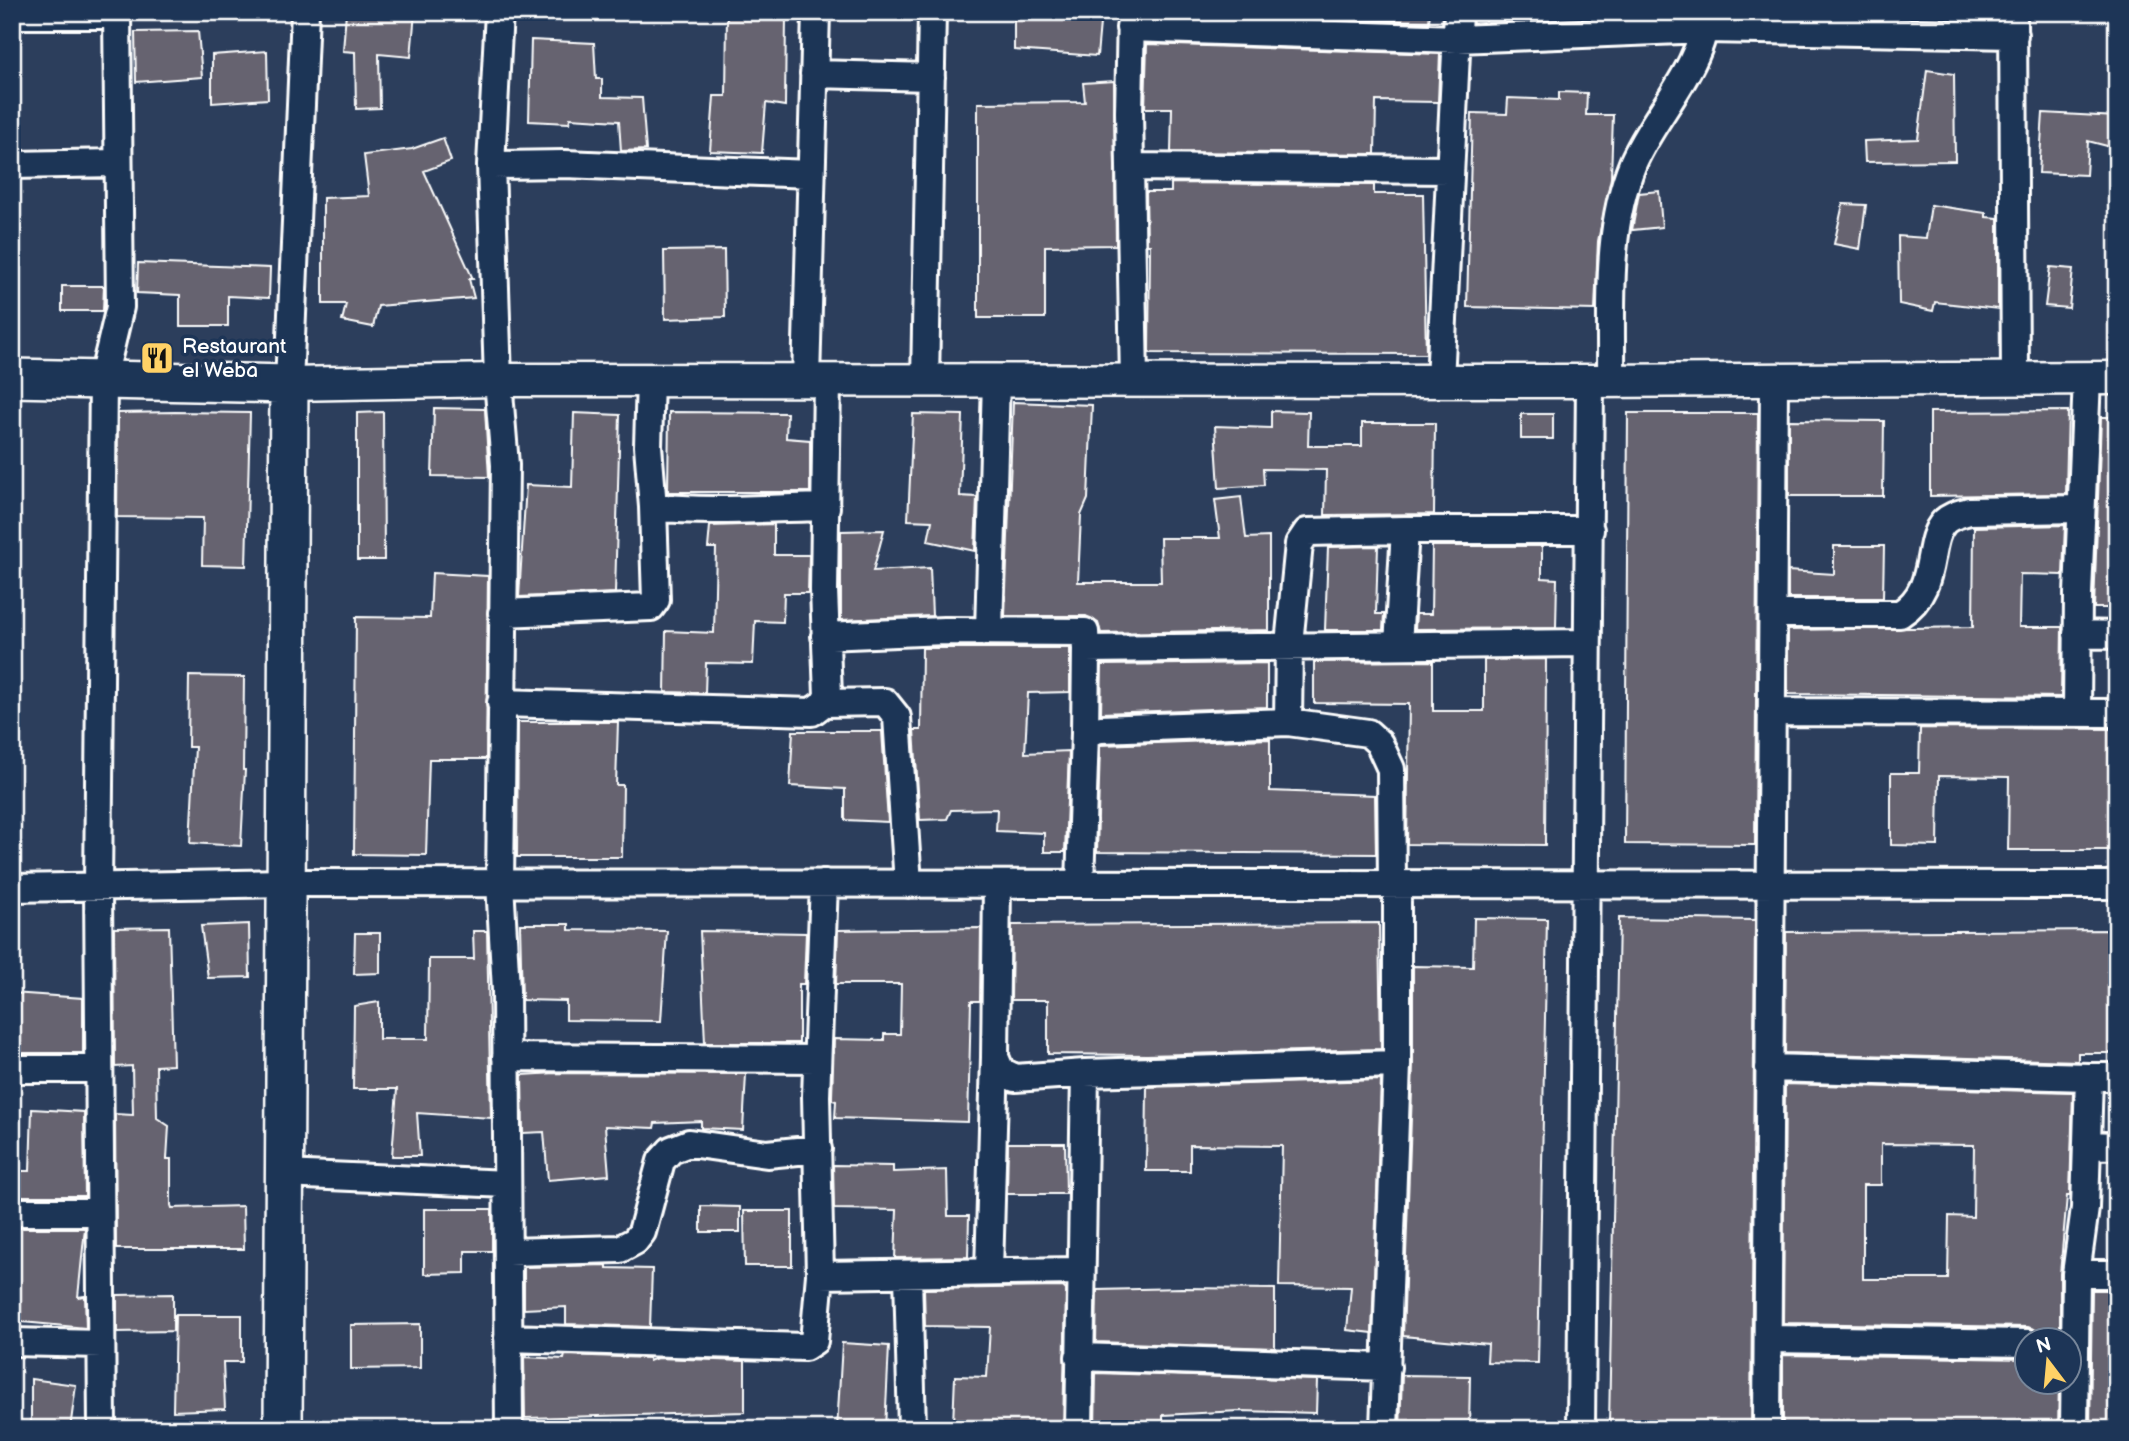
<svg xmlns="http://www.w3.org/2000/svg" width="2129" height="1441" viewBox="0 0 2129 1441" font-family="'Balsamiq Sans',sans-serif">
<rect width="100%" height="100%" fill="#2c3e5c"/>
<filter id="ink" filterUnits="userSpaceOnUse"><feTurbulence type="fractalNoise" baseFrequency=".0143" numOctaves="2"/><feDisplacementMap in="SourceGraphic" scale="14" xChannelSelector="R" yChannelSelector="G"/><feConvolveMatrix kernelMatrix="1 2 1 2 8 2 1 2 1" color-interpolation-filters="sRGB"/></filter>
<g filter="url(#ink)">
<path fill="#666470" stroke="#fff" stroke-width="2" fill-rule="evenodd" d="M 346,12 L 415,12 L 411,57 L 379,54 L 380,108 L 356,109 L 355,52 L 343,51 Z
M 1014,12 L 1101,12 L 1097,56 L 1014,50 Z
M 1150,12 L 1430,12 L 1429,22 Z
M 727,15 L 786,15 L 785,106 L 766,103 L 762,153 L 710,151 L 714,96 L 726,96 Z
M 198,31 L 202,77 L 136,82 L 135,32 Z
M 531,40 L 594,43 L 596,79 L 602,79 L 602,97 L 642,98 L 646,150 L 621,151 L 619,121 L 570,118 L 569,123 L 529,121 Z
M 1147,44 L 1440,54 L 1438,102 L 1376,101 L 1375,154 L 1171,152 L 1172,108 L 1145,108 Z
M 267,51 L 268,99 L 212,103 L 212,55 Z
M 1927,70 L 1954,74 L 1955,161 L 1865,162 L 1864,141 L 1918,139 Z
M 1114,81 L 1116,245 L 1045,246 L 1045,318 L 978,318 L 978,103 L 1085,102 L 1083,83 Z
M 1559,92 L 1587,93 L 1586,115 L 1613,115 L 1611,178 L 1598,241 L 1595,310 L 1467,307 L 1472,113 L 1507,114 L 1508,98 L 1559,100 Z
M 2043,113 L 2117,117 L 2111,147 L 2088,141 L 2086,175 L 2039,173 Z
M 443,138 L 451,161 L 424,171 L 473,279 L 469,279 L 474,298 L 378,306 L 373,327 L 342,321 L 346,304 L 323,304 L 323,198 L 369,196 L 364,155 L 412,149 Z
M 1171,183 L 1374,185 L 1374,194 L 1423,194 L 1426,354 L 1149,353 L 1150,245 L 1147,245 L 1146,192 L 1171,192 Z
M 1659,191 L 1662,227 L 1632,230 L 1639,193 Z
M 1843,204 L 1866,205 L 1860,249 L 1834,244 Z
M 1931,205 L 1986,213 L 1986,217 L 1998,218 L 1998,309 L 1935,302 L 1933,311 L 1899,304 L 1898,236 L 1926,238 Z
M 724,250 L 725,317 L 665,319 L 664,251 Z
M 138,263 L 270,268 L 269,298 L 228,296 L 228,326 L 180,326 L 180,295 L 137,293 Z
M 2050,267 L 2073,269 L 2069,308 L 2045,306 Z
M 62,286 L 104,286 L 103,311 L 62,311 Z
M 1013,402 L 1092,405 L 1088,499 L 1081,515 L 1078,582 L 1161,582 L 1160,538 L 1220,538 L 1215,500 L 1241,497 L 1246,538 L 1269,537 L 1269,630 L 1101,633 L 1098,623 L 1086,616 L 1005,616 Z
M 434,408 L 485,409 L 489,477 L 432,476 Z
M 1271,411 L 1309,412 L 1308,446 L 1362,446 L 1362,423 L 1435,423 L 1434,514 L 1325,515 L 1326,470 L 1263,469 L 1264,485 L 1219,488 L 1215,426 L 1271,428 Z
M 2068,411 L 2066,494 L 1930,496 L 1930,412 Z
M 175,412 L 250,413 L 246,566 L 202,565 L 203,518 L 117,517 L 118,413 Z
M 383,412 L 384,560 L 357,560 L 357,413 Z
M 669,412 L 787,413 L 786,438 L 810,440 L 810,492 L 668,492 Z
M 574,413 L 620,415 L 615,593 L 519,597 L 526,485 L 572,487 Z
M 1628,413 L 1758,413 L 1755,845 L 1625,844 Z
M 913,414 L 963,415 L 960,496 L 977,497 L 975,551 L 928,541 L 932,521 L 908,520 Z
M 1521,414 L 1553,414 L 1553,439 L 1521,439 Z
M 2101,417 L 2117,417 L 2117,608 L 2094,608 Z
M 1789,420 L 1884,421 L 1883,496 L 1789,496 Z
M 774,524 L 774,555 L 809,555 L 808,593 L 784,593 L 783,622 L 755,621 L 753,664 L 706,663 L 705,693 L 665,692 L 666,631 L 714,633 L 716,548 L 708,548 L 710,526 Z
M 2065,525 L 2063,575 L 2020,574 L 2019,627 L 2062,627 L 2061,697 L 1788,694 L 1788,630 L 1973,627 L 1974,527 Z
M 884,530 L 873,571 L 930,568 L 932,616 L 841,620 L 841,531 Z
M 1378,546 L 1376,614 L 1384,614 L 1383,630 L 1325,630 L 1328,547 Z
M 1432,546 L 1542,546 L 1542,578 L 1557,579 L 1556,628 L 1415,629 L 1416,614 L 1431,614 Z
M 1834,546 L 1884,546 L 1883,598 L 1788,598 L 1788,571 L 1834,574 Z
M 432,573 L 488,576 L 486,759 L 429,759 L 426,855 L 354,854 L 356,617 L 430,618 Z
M 922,648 L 1070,648 L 1070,692 L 1028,693 L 1025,753 L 1069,751 L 1065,852 L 1044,852 L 1044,833 L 996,831 L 997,809 L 951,810 L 947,819 L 920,820 L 914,730 L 921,730 Z
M 1546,659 L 1545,845 L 1407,844 L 1409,704 L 1314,703 L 1314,662 L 1433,661 L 1433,711 L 1484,711 L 1484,660 Z
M 1267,663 L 1267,707 L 1101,713 L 1102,665 Z
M 189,676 L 244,677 L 243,770 L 245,770 L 241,846 L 190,843 L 195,747 L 188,747 Z
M 518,722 L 618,722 L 616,785 L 623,785 L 622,857 L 517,857 Z
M 1920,728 L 2117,729 L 2117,850 L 2008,850 L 2009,777 L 1939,776 L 1938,846 L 1891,845 L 1891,773 L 1919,773 Z
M 793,731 L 882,731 L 888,822 L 845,820 L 845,789 L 790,786 Z
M 1270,739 L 1270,791 L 1375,795 L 1376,854 L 1097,852 L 1100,745 Z
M 1474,918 L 1547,919 L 1538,1363 L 1487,1362 L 1488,1344 L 1403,1336 L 1413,1064 L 1413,966 L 1473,967 Z
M 1619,918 L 1755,920 L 1751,1429 L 1609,1424 Z
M 1379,923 L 1381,1049 L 1147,1055 L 1048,1054 L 1048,1000 L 1011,1000 L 1012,925 Z
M 249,924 L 250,977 L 208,978 L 201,926 Z
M 520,924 L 569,924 L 569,930 L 667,931 L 661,1021 L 566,1020 L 566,1001 L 522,1000 Z
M 169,927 L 173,1065 L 156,1066 L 157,1118 L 169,1126 L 167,1159 L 171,1159 L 171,1205 L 172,1208 L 243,1206 L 244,1249 L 116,1249 L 115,1114 L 133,1115 L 132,1066 L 115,1067 L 114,928 Z
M 981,928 L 980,1001 L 971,1001 L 968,1122 L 835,1118 L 836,1101 L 832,1100 L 832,1096 L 834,1039 L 884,1040 L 884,1034 L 900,1034 L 901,984 L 836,984 L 838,930 Z
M 2117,930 L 2117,1053 L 2078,1053 L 2078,1061 L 1785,1053 L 1786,932 Z
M 473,931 L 487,931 L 491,1118 L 417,1113 L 420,1156 L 392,1156 L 397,1089 L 353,1089 L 354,1006 L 379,1002 L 379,1039 L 428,1039 L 429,959 L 474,959 Z
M 700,931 L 806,933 L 804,984 L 799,984 L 799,1043 L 705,1043 Z
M 355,933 L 380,933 L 380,973 L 354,974 Z
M 12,993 L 83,998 L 83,1053 L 12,1053 Z
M 556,1073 L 746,1074 L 743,1130 L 701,1128 L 701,1121 L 655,1123 L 654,1128 L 605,1126 L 609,1175 L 548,1180 L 544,1132 L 523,1133 L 522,1075 Z
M 1381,1080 L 1372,1333 L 1347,1330 L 1351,1287 L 1279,1286 L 1282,1146 L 1190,1145 L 1190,1171 L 1146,1171 L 1147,1087 Z
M 1785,1084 L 2073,1092 L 2070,1196 L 2067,1196 L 2060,1274 L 2060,1331 L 2038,1331 L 2028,1327 L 1783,1323 ZM 1881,1144 L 1974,1145 L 1973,1217 L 1949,1216 L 1948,1279 L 1863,1279 L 1863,1185 L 1881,1185 Z
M 32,1109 L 84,1112 L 85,1196 L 12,1196 L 12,1171 L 30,1171 Z
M 1008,1143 L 1065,1143 L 1066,1194 L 1007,1194 Z
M 833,1165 L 893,1166 L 893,1172 L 947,1170 L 948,1216 L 969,1216 L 968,1257 L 895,1258 L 897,1210 L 834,1209 Z
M 701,1206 L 740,1207 L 740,1232 L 701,1232 Z
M 424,1209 L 492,1209 L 492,1251 L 465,1251 L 465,1273 L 424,1274 Z
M 744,1211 L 792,1211 L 792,1266 L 745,1266 Z
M 12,1228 L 85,1228 L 78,1297 L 85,1296 L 86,1328 L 12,1321 Z
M 607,1265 L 607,1268 L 652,1269 L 650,1327 L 566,1324 L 566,1307 L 524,1309 L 524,1267 Z
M 1063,1287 L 1066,1290 L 1063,1429 L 965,1429 L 965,1425 L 953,1424 L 955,1376 L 987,1377 L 990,1327 L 925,1326 L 924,1289 Z
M 1182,1288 L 1275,1289 L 1275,1348 L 1096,1342 L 1097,1290 Z
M 2092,1290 L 2117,1290 L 2117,1429 L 2090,1429 Z
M 173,1294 L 173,1331 L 117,1332 L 117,1295 Z
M 175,1315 L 242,1315 L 242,1362 L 223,1362 L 225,1409 L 173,1411 Z
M 420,1324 L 420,1368 L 351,1369 L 351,1325 Z
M 842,1343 L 889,1346 L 885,1429 L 837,1429 Z
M 565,1355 L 649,1358 L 649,1361 L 657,1358 L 745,1361 L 745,1412 L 525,1418 L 524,1357 L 564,1359 Z
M 1783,1355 L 2027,1359 L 2027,1382 L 2059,1382 L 2058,1429 L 1783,1429 Z
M 1096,1373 L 1317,1380 L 1316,1413 L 1239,1411 L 1163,1415 L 1163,1429 L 1095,1429 Z
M 1402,1375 L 1470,1376 L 1469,1429 L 1400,1429 Z
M 31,1379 L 76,1385 L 70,1429 L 31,1429 Z"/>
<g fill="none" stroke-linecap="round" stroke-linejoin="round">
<defs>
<path id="minor" d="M 499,12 L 491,165 L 498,380 L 505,465 L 500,883 L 506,990 L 509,1429
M 1131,12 L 1129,112 L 1134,381
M 2013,12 L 2015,379
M 12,15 L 117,15
M 1130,28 L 1457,39 L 1705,29 L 2014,35
M 814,74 L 931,77
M 12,165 L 116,163
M 491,165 L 565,164 L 811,174
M 1130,167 L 1450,170
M 650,380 L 648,446 L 653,507
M 806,380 L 816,12
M 827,380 L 824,590 L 828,696 L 824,703 L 885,702 L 897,717 L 908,884
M 925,381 L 932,12
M 1440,381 L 1458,12
M 1611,381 C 1612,309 1605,231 1633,163 C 1653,116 1704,65 1706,14
M 289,384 L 305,12
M 1405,530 L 1590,530
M 502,613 L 651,607 L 656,600 L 653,507 C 710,513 768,508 826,507
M 1773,614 L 1900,614 C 1940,589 1924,543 1944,522 C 1951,515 1960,514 1969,511 L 2081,509
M 989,631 L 996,380
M 2077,634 L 2117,635
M 825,636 L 944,631 L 1085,632 L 1086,649 L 1587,643
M 501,703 L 812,712 L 824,703
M 1771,712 L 2117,713
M 2077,713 L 2078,594 L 2087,378
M 1288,722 L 1289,644 L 1299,544 L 1307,532 L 1405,530 L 1398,645
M 1085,733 L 1086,649
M 997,884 L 995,1057 L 1001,1071 L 1015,1078 L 1085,1073 L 1397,1064
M 1080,884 L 1085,733 L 1101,729 L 1288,722 L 1368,733 L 1379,743 L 1391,769 L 1392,884
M 12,888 L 286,883 L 2117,885
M 506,1057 L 817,1059
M 1769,1068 L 2089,1077 L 2085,1208 L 2076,1274 L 2074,1429
M 12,1069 L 99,1069
M 2089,1077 L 2117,1077
M 2087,1145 L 2117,1146
M 284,1174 L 507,1184
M 12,1212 L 100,1212
M 508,1252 L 620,1249 L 635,1241 L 642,1232 L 661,1161 L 671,1150 L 689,1143 L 767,1154 L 818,1149
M 989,1271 L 995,1057
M 2076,1274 L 2117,1274
M 820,1275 L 816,1096 L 824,883
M 908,1275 L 912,1429
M 508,1338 L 805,1347 L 814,1341 L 820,1275 L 1080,1271
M 1768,1339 L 2028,1343
M 12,1342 L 101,1344
M 1079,1357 L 1387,1367
M 102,1429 L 98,887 L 103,378 L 120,307 L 117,12
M 1079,1429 L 1085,1073
M 1384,1429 L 1397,1064 L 1397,884
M 1581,1429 L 1590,381
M 1767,1429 L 1774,381"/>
<path id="tertiary" d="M 289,384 L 498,380 L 1590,381 L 2117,378"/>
<path id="secondary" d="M 12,378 L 289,384 L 283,1429"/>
</defs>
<use href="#minor" stroke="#fff" stroke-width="32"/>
<use href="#tertiary" stroke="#fff" stroke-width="37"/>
<use href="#secondary" stroke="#fff" stroke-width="42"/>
<use href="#minor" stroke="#1d3557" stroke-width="26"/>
<use href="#tertiary" stroke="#1d3557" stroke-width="32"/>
<use href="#secondary" stroke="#1d3557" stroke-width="37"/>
</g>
</g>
<defs>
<symbol id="restaurant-square" viewBox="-11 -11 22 22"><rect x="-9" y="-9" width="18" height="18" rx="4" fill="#ffd166" stroke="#1d3557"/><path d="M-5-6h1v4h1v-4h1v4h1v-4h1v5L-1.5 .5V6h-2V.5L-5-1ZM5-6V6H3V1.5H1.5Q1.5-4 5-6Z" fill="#111"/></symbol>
</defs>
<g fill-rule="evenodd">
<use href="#restaurant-square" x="138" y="339" width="38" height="38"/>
</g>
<g text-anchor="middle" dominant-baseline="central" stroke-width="7" stroke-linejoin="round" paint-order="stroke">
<g font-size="21" fill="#fff" stroke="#1d3557" text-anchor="start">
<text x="182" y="346">Restaurant<tspan x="182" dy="24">el Weba</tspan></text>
</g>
</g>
<rect width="2129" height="1441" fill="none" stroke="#1d3557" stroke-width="42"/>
<rect x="21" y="21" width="2087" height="1399" fill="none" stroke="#fff" stroke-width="2.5" filter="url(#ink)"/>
<g transform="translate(2048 1361) rotate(344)"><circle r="33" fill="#1d3557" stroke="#77869a" stroke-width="2"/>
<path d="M0-5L12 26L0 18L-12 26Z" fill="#ffd166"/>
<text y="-10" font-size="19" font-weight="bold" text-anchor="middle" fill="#ffffff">N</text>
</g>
</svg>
